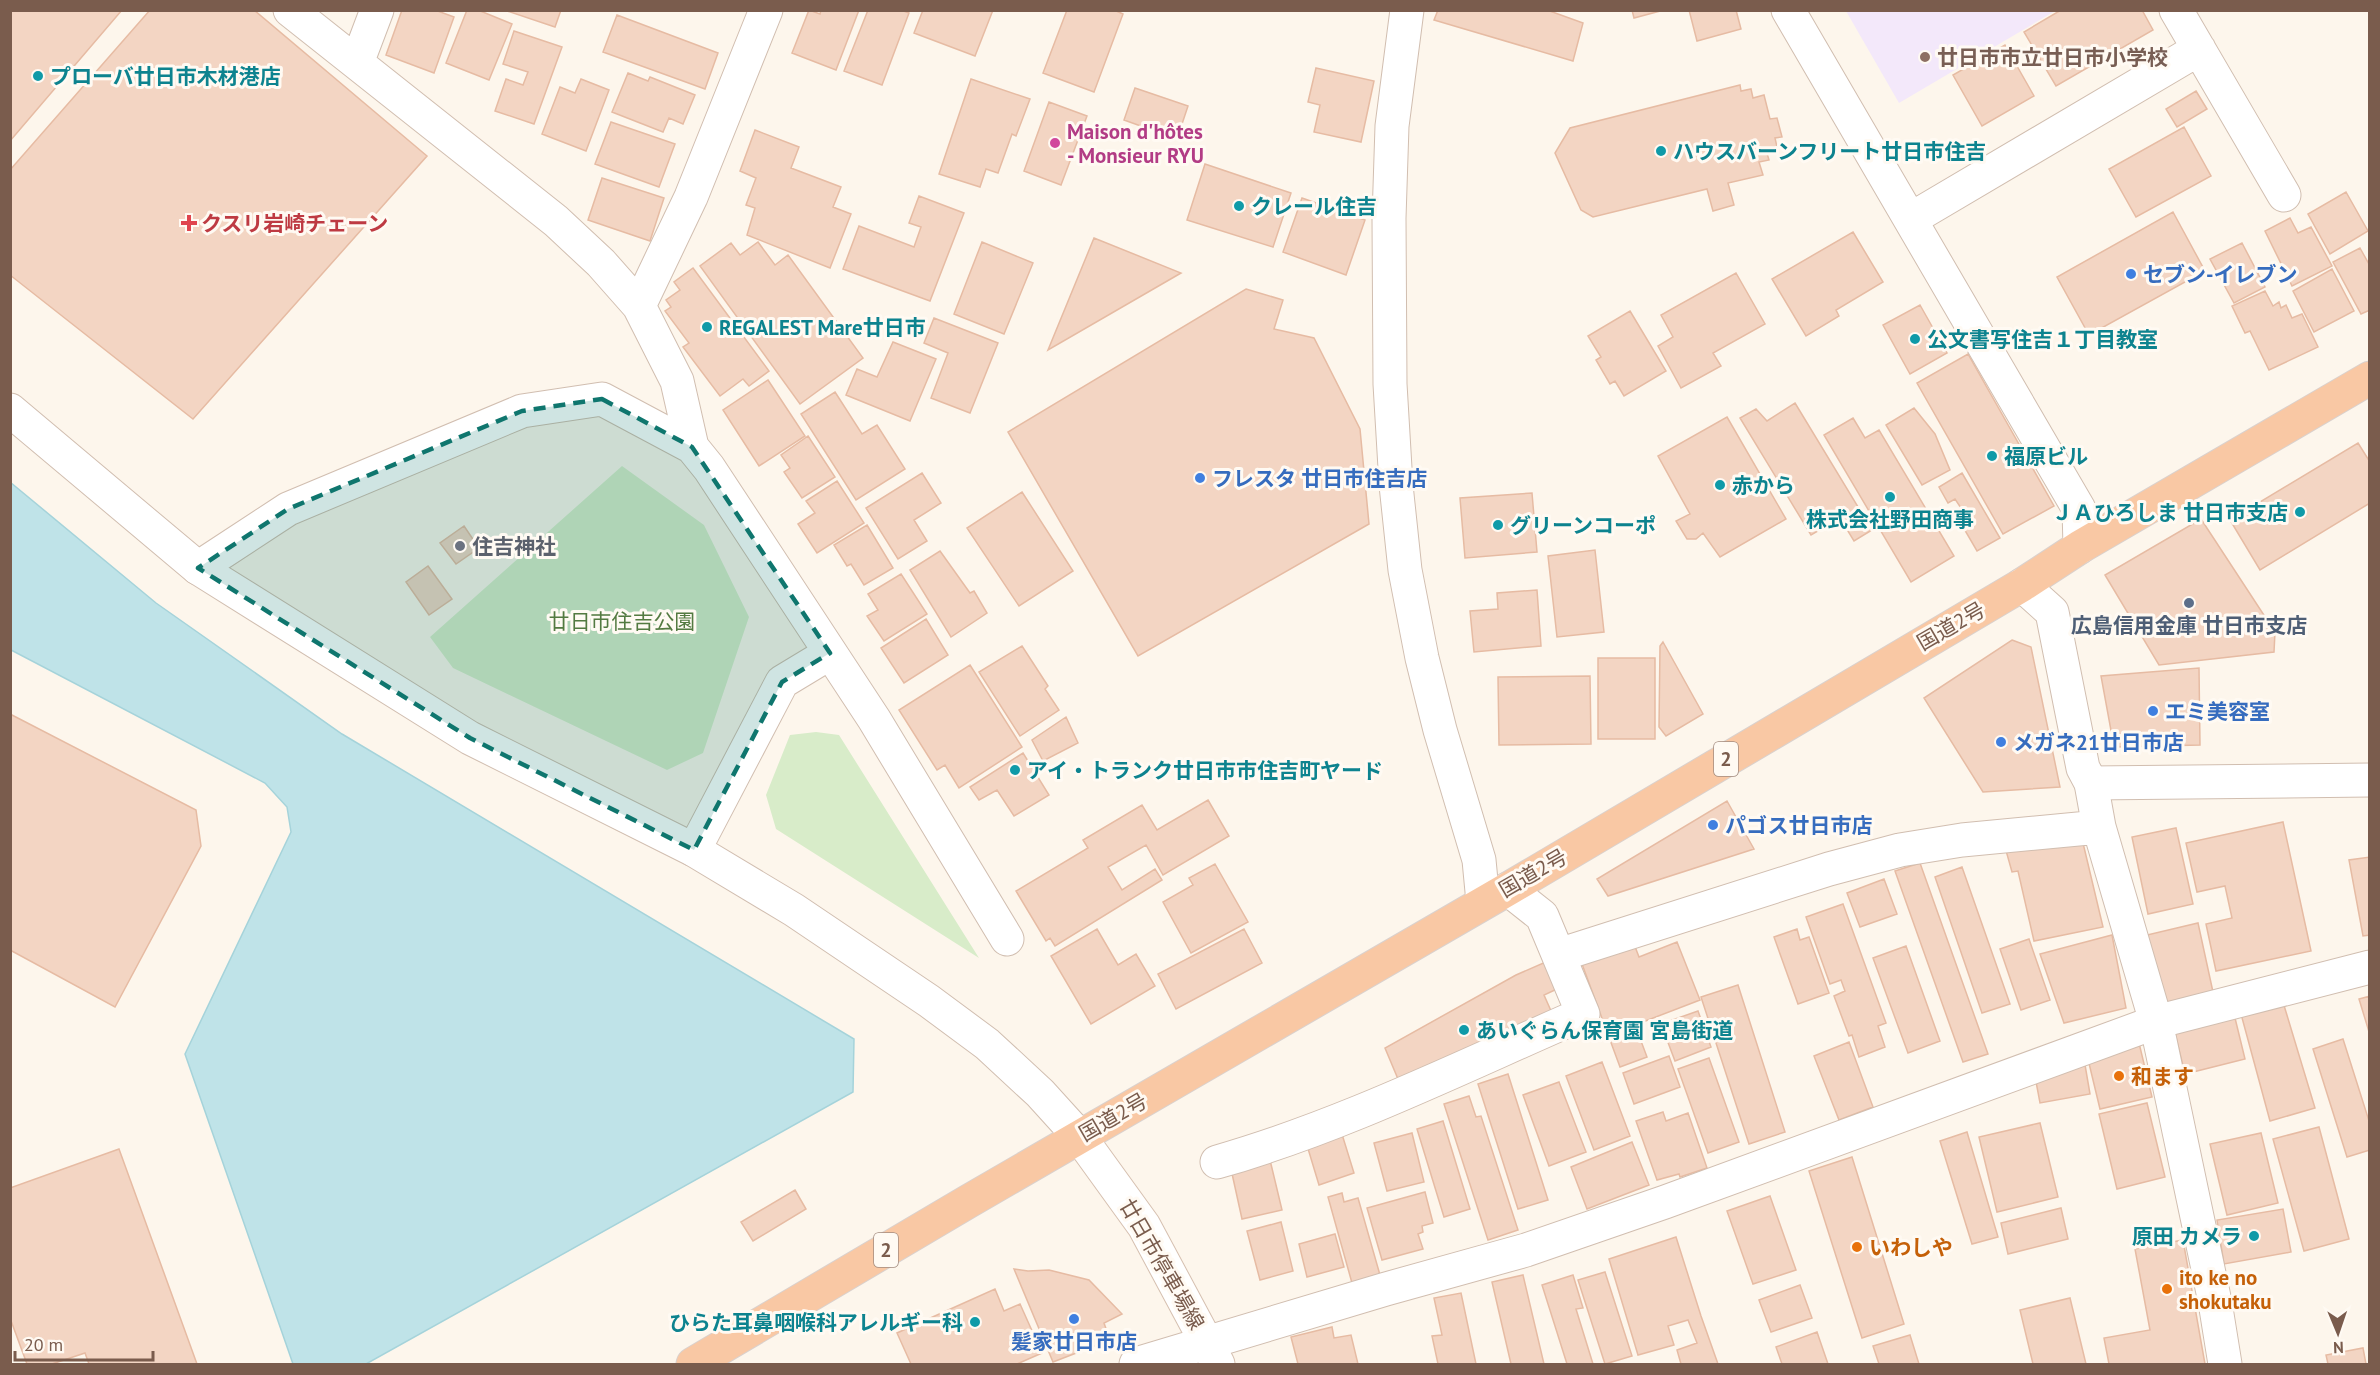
<svg xmlns="http://www.w3.org/2000/svg" width="2380" height="1375" viewBox="0 0 2380 1375" font-family="'PT Sans','Noto Sans JP',sans-serif">
<rect width="100%" height="100%" fill="#fdf6ec"/>
<path fill="#f3e8fa" d="M 1846,11 L 2055,11 L 1899,103 Z"/>
<path fill="#d8ecc9" d="M 622,466 L 704,525 L 749,617 L 703,753 L 667,770 L 453,668 L 430,637 Z
M 816,732 L 839,735 L 979,958 L 776,829 L 766,795 L 790,735 Z"/>
<path fill="#bfe3e8" stroke="#a5d3da" stroke-width="1.5" d="M 10,482 L 156,603 L 342,734 L 854,1039 L 853,1092 L 366,1364 L 293,1364 L 185,1054 L 291,832 L 287,807 L 265,783 L 11,650 Z"/>
<path fill="#f3d5c3" stroke="#e6bba3" stroke-width="1.5" d="M 10,10 L 122,10 L 10,141 Z
M 150,10 L 254,10 L 427,156 L 193,419 L 10,275 L 10,170 Z
M 402,10 L 435,10 L 454,17 L 434,73 L 386,55 Z
M 467,10 L 478,10 L 512,24 L 489,80 L 446,63 Z
M 504,10 L 561,10 L 555,27 Z
M 809,10 L 820,14 L 821,10 L 859,10 L 836,70 L 792,53 Z
M 868,10 L 901,10 L 909,13 L 882,85 L 844,71 Z
M 923,10 L 993,10 L 975,56 L 914,33 Z
M 1067,10 L 1114,10 L 1123,14 L 1094,92 L 1043,73 Z
M 1438,10 L 1547,10 L 1583,23 L 1573,61 L 1434,20 Z
M 1632,10 L 1664,10 L 1634,18 Z
M 1689,10 L 1736,10 L 1741,29 L 1697,41 Z
M 2061,10 L 2142,10 L 2153,30 L 2056,86 L 2024,32 Z
M 617,15 L 718,53 L 705,89 L 603,52 Z
M 514,31 L 562,47 L 534,124 L 495,111 L 506,79 L 523,85 L 528,72 L 503,64 Z
M 2005,45 L 2034,96 L 1982,126 L 1953,75 Z
M 1316,68 L 1374,81 L 1361,142 L 1314,132 L 1320,105 L 1308,102 Z
M 628,73 L 648,81 L 650,77 L 695,95 L 683,124 L 669,118 L 663,132 L 612,112 Z
M 581,79 L 609,90 L 586,151 L 542,134 L 560,87 L 575,93 Z
M 971,79 L 1030,99 L 1016,136 L 1012,134 L 998,173 L 986,169 L 980,187 L 939,174 Z
M 1740,85 L 1741,91 L 1751,89 L 1753,98 L 1764,95 L 1770,119 L 1777,118 L 1782,137 L 1775,138 L 1777,147 L 1766,150 L 1769,160 L 1759,162 L 1763,175 L 1728,183 L 1734,205 L 1713,211 L 1707,189 L 1593,217 L 1581,210 L 1555,153 L 1570,128 Z
M 1135,88 L 1188,106 L 1177,139 L 1124,120 Z
M 2196,91 L 2207,109 L 2177,127 L 2166,109 Z
M 1049,102 L 1087,116 L 1061,185 L 1024,171 Z
M 611,122 L 675,144 L 659,187 L 595,164 Z
M 2184,127 L 2211,176 L 2136,217 L 2109,169 Z
M 755,130 L 799,147 L 791,168 L 841,187 L 833,207 L 851,214 L 830,268 L 747,235 L 755,208 L 746,205 L 756,178 L 740,171 Z
M 1205,164 L 1291,193 L 1273,247 L 1187,220 Z
M 602,178 L 664,198 L 650,241 L 588,220 Z
M 2346,192 L 2368,231 L 2330,254 L 2308,214 Z
M 919,196 L 964,213 L 930,301 L 843,269 L 859,226 L 914,247 L 921,227 L 909,223 Z
M 1302,198 L 1365,220 L 1346,275 L 1283,252 Z
M 2173,212 L 2205,271 L 2089,335 L 2057,277 Z
M 2290,218 L 2298,233 L 2311,227 L 2332,266 L 2292,286 L 2265,231 Z
M 1853,232 L 1883,282 L 1836,310 L 1839,316 L 1806,336 L 1772,279 Z
M 1094,238 L 1181,273 L 1048,350 Z
M 758,242 L 775,265 L 788,255 L 863,358 L 800,404 L 700,266 L 731,243 L 740,255 Z
M 982,242 L 1033,263 L 1004,334 L 954,314 Z
M 2242,243 L 2265,287 L 2234,303 L 2210,259 Z
M 2360,248 L 2370,266 L 2370,310 L 2361,314 L 2333,262 Z
M 693,268 L 769,371 L 749,386 L 743,379 L 720,396 L 683,347 L 689,343 L 665,311 L 671,307 L 666,300 L 680,290 L 674,282 Z
M 2332,269 L 2354,311 L 2314,332 L 2293,291 Z
M 1736,273 L 1765,324 L 1713,353 L 1721,366 L 1681,388 L 1658,346 L 1673,337 L 1661,315 Z
M 1246,289 L 1283,300 L 1274,329 L 1314,338 L 1360,429 L 1369,524 L 1138,656 L 1008,432 Z
M 2265,291 L 2273,306 L 2279,302 L 2281,308 L 2286,305 L 2292,318 L 2302,314 L 2318,347 L 2269,370 L 2250,331 L 2245,333 L 2232,306 Z
M 1920,305 L 1947,353 L 1910,374 L 1883,325 Z
M 1630,311 L 1666,371 L 1624,396 L 1615,381 L 1610,384 L 1596,360 L 1601,357 L 1588,336 Z
M 934,318 L 998,343 L 970,413 L 931,398 L 948,353 L 924,343 Z
M 893,342 L 936,359 L 910,421 L 846,395 L 857,369 L 877,377 Z
M 1968,354 L 2054,506 L 2003,534 L 1917,383 Z
M 768,380 L 805,436 L 759,466 L 723,410 Z
M 835,392 L 862,434 L 877,425 L 905,469 L 856,500 L 801,414 Z
M 1795,403 L 1872,530 L 1854,541 L 1840,518 L 1811,535 L 1740,418 L 1756,409 L 1767,421 Z
M 1914,408 L 1935,434 L 1950,470 L 1922,485 L 1886,425 Z
M 1727,417 L 1786,519 L 1720,557 L 1703,533 L 1696,539 L 1687,539 L 1676,521 L 1690,514 L 1658,456 Z
M 1853,418 L 1865,438 L 1879,430 L 1954,556 L 1911,582 L 1824,435 Z
M 808,436 L 835,477 L 802,498 L 784,472 L 790,468 L 781,455 Z
M 2358,443 L 2370,462 L 2370,503 L 2260,570 L 2230,520 Z
M 922,473 L 941,503 L 914,520 L 927,541 L 898,559 L 866,508 Z
M 1962,473 L 2000,538 L 1977,551 L 1956,515 L 1963,511 L 1955,499 L 1948,503 L 1939,487 Z
M 837,481 L 864,523 L 817,553 L 798,524 L 815,513 L 806,501 Z
M 1022,492 L 1073,571 L 1019,606 L 967,528 Z
M 1532,493 L 1537,552 L 1465,558 L 1460,498 Z
M 2201,519 L 2275,632 L 2274,652 L 2159,665 L 2105,575 Z
M 867,525 L 893,568 L 864,585 L 851,564 L 847,566 L 834,545 Z
M 464,526 L 479,548 L 456,564 L 440,543 Z
M 1595,550 L 1604,632 L 1557,637 L 1548,556 Z
M 940,551 L 970,593 L 974,591 L 987,613 L 951,637 L 910,570 Z
M 428,566 L 452,599 L 429,615 L 406,582 Z
M 901,574 L 927,614 L 884,641 L 867,616 L 878,610 L 868,594 Z
M 1537,590 L 1541,646 L 1474,652 L 1470,611 L 1498,609 L 1497,593 Z
M 926,619 L 948,655 L 904,683 L 881,648 Z
M 2012,640 L 2031,647 L 2060,787 L 1983,792 L 1924,698 Z
M 1663,642 L 1703,714 L 1666,736 L 1659,727 L 1660,646 Z
M 1022,646 L 1048,686 L 1045,689 L 1059,710 L 1020,736 L 979,672 Z
M 1598,658 L 1655,658 L 1655,739 L 1598,739 Z
M 970,665 L 1022,747 L 959,788 L 945,765 L 937,770 L 899,710 Z
M 2199,668 L 2200,745 L 2114,747 L 2101,676 Z
M 1590,676 L 1591,744 L 1499,745 L 1498,677 Z
M 10,714 L 196,810 L 201,846 L 115,1007 L 10,950 Z
M 1066,717 L 1078,743 L 1043,761 L 1032,740 Z
M 1023,753 L 1049,795 L 1014,816 L 997,790 L 979,800 L 970,787 Z
M 1208,800 L 1229,836 L 1163,875 L 1146,845 L 1108,867 L 1122,890 L 1155,869 L 1162,880 L 1055,946 L 1050,938 L 1046,941 L 1016,891 L 1088,848 L 1083,840 L 1142,805 L 1157,830 Z
M 1727,801 L 1754,849 L 1608,896 L 1597,879 Z
M 2283,822 L 2311,951 L 2216,971 L 2206,924 L 2232,918 L 2225,886 L 2197,892 L 2186,843 Z
M 2176,828 L 2193,904 L 2148,914 L 2132,837 Z
M 2083,843 L 2103,927 L 2034,941 L 2018,871 L 2012,872 L 2005,847 Z
M 2370,857 L 2370,935 L 2363,936 L 2349,860 Z
M 1920,863 L 1988,1054 L 1963,1062 L 1895,871 Z
M 1215,864 L 1248,922 L 1191,953 L 1163,902 L 1193,885 L 1189,878 Z
M 1962,867 L 2010,1004 L 1982,1013 L 1935,877 Z
M 1884,879 L 1897,914 L 1860,927 L 1847,893 Z
M 1843,904 L 1886,1023 L 1878,1026 L 1885,1047 L 1859,1057 L 1852,1035 L 1849,1036 L 1834,996 L 1845,991 L 1841,980 L 1830,984 L 1806,917 Z
M 2198,923 L 2213,992 L 2162,1004 L 2147,935 Z
M 1097,929 L 1118,965 L 1136,954 L 1155,986 L 1091,1024 L 1051,956 Z
M 1244,929 L 1262,963 L 1176,1009 L 1158,974 Z
M 1797,929 L 1800,940 L 1809,937 L 1829,993 L 1798,1004 L 1774,937 Z
M 2112,935 L 2126,1008 L 2064,1023 L 2040,954 Z
M 2029,939 L 2050,1000 L 2021,1010 L 2000,949 Z
M 1677,942 L 1700,1000 L 1635,1025 L 1647,1057 L 1620,1067 L 1582,964 L 1634,944 L 1639,957 Z
M 1906,946 L 1940,1041 L 1908,1053 L 1873,958 Z
M 1548,961 L 1559,988 L 1544,995 L 1552,1013 L 1398,1079 L 1385,1048 L 1516,975 Z
M 1738,985 L 1785,1132 L 1749,1144 L 1701,997 Z
M 2370,996 L 2370,1035 L 2359,999 Z
M 2283,1002 L 2315,1108 L 2270,1121 L 2241,1014 Z
M 1698,1011 L 1711,1047 L 1675,1061 L 1661,1024 Z
M 2235,1018 L 2245,1059 L 2185,1074 L 2175,1033 Z
M 2343,1039 L 2370,1124 L 2370,1150 L 2347,1157 L 2313,1049 Z
M 1849,1042 L 1873,1107 L 1839,1120 L 1814,1056 Z
M 2139,1043 L 2152,1097 L 2100,1109 L 2087,1055 Z
M 1669,1056 L 1680,1087 L 1634,1104 L 1623,1073 Z
M 1709,1058 L 1739,1142 L 1708,1153 L 1678,1069 Z
M 2084,1059 L 2090,1094 L 2040,1103 L 2034,1071 Z
M 1602,1062 L 1630,1136 L 1594,1150 L 1566,1076 Z
M 1508,1074 L 1548,1200 L 1518,1209 L 1478,1084 Z
M 1559,1082 L 1586,1152 L 1549,1166 L 1523,1095 Z
M 1469,1096 L 1476,1117 L 1481,1116 L 1518,1230 L 1488,1240 L 1444,1104 Z
M 2147,1103 L 2165,1177 L 2117,1189 L 2099,1114 Z
M 1663,1112 L 1666,1121 L 1688,1113 L 1707,1168 L 1680,1177 L 1679,1174 L 1657,1180 L 1636,1121 Z
M 1443,1121 L 1470,1209 L 1444,1217 L 1417,1129 Z
M 2040,1123 L 2058,1197 L 1997,1212 L 1979,1137 Z
M 2319,1127 L 2349,1239 L 2304,1251 L 2273,1139 Z
M 1341,1131 L 1354,1173 L 1319,1185 L 1306,1142 Z
M 1967,1132 L 1998,1237 L 1972,1244 L 1940,1141 Z
M 1412,1133 L 1424,1182 L 1387,1191 L 1374,1143 Z
M 2261,1133 L 2278,1203 L 2227,1215 L 2210,1144 Z
M 1632,1142 L 1649,1185 L 1587,1209 L 1571,1167 Z
M 119,1149 L 197,1364 L 89,1364 L 85,1353 L 52,1364 L 27,1364 L 10,1318 L 10,1188 Z
M 1852,1157 L 1904,1324 L 1862,1338 L 1809,1171 Z
M 1270,1160 L 1282,1210 L 1242,1219 L 1231,1169 Z
M 795,1190 L 806,1209 L 753,1241 L 741,1222 Z
M 1425,1192 L 1433,1223 L 1422,1226 L 1423,1232 L 1418,1234 L 1423,1249 L 1382,1260 L 1367,1208 Z
M 1342,1193 L 1344,1202 L 1358,1198 L 1380,1275 L 1352,1283 L 1328,1197 Z
M 1770,1196 L 1796,1270 L 1753,1284 L 1727,1211 Z
M 2061,1208 L 2068,1239 L 2008,1254 L 2001,1223 Z
M 2283,1209 L 2291,1252 L 2224,1264 L 2217,1220 Z
M 1281,1222 L 1293,1271 L 1260,1280 L 1247,1231 Z
M 1335,1234 L 1344,1267 L 1307,1277 L 1299,1244 Z
M 1676,1237 L 1701,1316 L 1718,1364 L 1681,1364 L 1677,1350 L 1697,1343 L 1688,1320 L 1668,1326 L 1674,1345 L 1638,1355 L 1609,1259 Z
M 2183,1240 L 2205,1364 L 2109,1364 L 2104,1338 L 2150,1330 L 2135,1249 Z
M 1014,1269 L 1028,1271 L 1049,1270 L 1089,1280 L 1122,1314 L 1104,1323 L 1110,1340 L 1053,1362 Z
M 1605,1272 L 1632,1356 L 1605,1364 L 1578,1280 Z
M 1523,1275 L 1544,1364 L 1511,1364 L 1492,1282 Z
M 1573,1275 L 1583,1308 L 1576,1309 L 1593,1364 L 1567,1364 L 1542,1285 Z
M 1800,1285 L 1812,1318 L 1771,1332 L 1759,1300 Z
M 995,1289 L 1004,1311 L 1020,1304 L 1042,1353 L 1017,1364 L 911,1364 L 897,1333 Z
M 1461,1293 L 1476,1364 L 1438,1364 L 1432,1336 L 1442,1335 L 1434,1298 Z
M 2070,1298 L 2086,1364 L 2033,1364 L 2020,1310 Z
M 1332,1327 L 1334,1338 L 1351,1335 L 1358,1364 L 1298,1364 L 1291,1337 Z
M 1817,1332 L 1828,1364 L 1782,1364 L 1776,1347 Z
M 1910,1335 L 1919,1364 L 1879,1364 L 1873,1346 Z
M 2363,1348 L 2366,1364 L 2328,1364 L 2326,1355 Z"/>
<g fill="none" stroke-linecap="round" stroke-linejoin="round">
<defs>
<path id="minor" d="M 290,10 L 556,221 L 601,263 L 639,306 L 677,381 L 692,447
M 1788,10 L 2079,509 L 2080,547
M 2176,10 L 2284,195
M 357,63 L 377,10
M 1911,219 L 2199,49
M 639,306 L 691,197 L 766,10
M 198,568 L 288,509 L 522,411 L 602,399 L 692,447 L 709,468 L 874,719 L 1007,939
M 2022,585 L 2052,612 L 2083,768 L 2091,783 L 2099,827 L 2156,1022 L 2215,1302 L 2225,1364
M 694,850 L 782,682 L 830,653
M 1559,955 L 1829,869 L 1900,850 L 1962,840 L 2099,827
M 1217,1162 C 1343,1126 1463,1066 1583,1014 L 1542,916 L 1508,889
M 1136,1364 L 1386,1289 L 1526,1250 L 1665,1202 L 2156,1022 L 2370,967"/>
<path id="tertiary" d="M 1407,10 L 1392,126 L 1389,218 L 1390,384 L 1396,485 L 1405,570 L 1422,658 L 1440,730 L 1479,860 L 1483,902
M 10,410 L 198,568 L 470,738 L 694,850 L 794,910 L 929,1001 L 987,1044 L 1040,1093 L 1079,1136
M 2091,783 L 2370,780"/>
<path id="secondary" d="M 1079,1136 L 1144,1226 L 1218,1364"/>
<path id="trunk" d="M 693,1364 L 969,1201 L 1508,889 L 2022,585 L 2080,547 L 2370,378"/>
</defs>
<use href="#minor" stroke="#d1beb0" stroke-width="35"/>
<use href="#tertiary" stroke="#d1beb0" stroke-width="35"/>
<use href="#secondary" stroke="#d6c0b0" stroke-width="35"/>
<use href="#trunk" stroke="#dad1cd" stroke-width="35"/>
<use href="#minor" stroke="#fff" stroke-width="33"/>
<use href="#tertiary" stroke="#fff" stroke-width="33"/>
<use href="#secondary" stroke="#fff" stroke-width="33"/>
<use href="#trunk" stroke="#f9c8a4" stroke-width="33"/>
</g>
<path fill="#0f766e" fill-opacity="0.2" stroke="#0f766e" stroke-width="4.5" stroke-dasharray="12 8" stroke-linejoin="round" d="M 602,399 L 692,447 L 830,653 L 782,682 L 694,850 L 470,738 L 198,568 L 288,509 L 522,411 Z"/>
<circle fill="#8d6e63" stroke="#fffaf3" stroke-width="2" cx="1925" cy="57" r="6"/>
<g fill="#0f9aa8" stroke="#fffaf3" stroke-width="2">
<circle cx="38" cy="76" r="6"/>
<circle cx="1661" cy="151" r="6"/>
<circle cx="1239" cy="206" r="6"/>
<circle cx="707" cy="327" r="6"/>
<circle cx="1915" cy="339" r="6"/>
<circle cx="1992" cy="456" r="6"/>
<circle cx="1720" cy="485" r="6"/>
<circle cx="1890" cy="497" r="6"/>
<circle cx="2300" cy="512" r="6"/>
<circle cx="1498" cy="525" r="6"/>
<circle cx="1015" cy="770" r="6"/>
<circle cx="1464" cy="1030" r="6"/>
<circle cx="2254" cy="1236" r="6"/>
<circle cx="975" cy="1322" r="6"/>
</g>
<circle fill="#d1479c" stroke="#fffaf3" stroke-width="2" cx="1055" cy="143" r="6"/>
<path fill="#e0444e" stroke="#fffaf3" stroke-width="2" d="M186 214h6v6h6v6h-6v6h-6v-6h-6v-6h6z"/>
<g fill="#3f7fe0" stroke="#fffaf3" stroke-width="2">
<circle cx="2131" cy="274" r="6"/>
<circle cx="1200" cy="478" r="6"/>
<circle cx="2153" cy="711" r="6"/>
<circle cx="2001" cy="742" r="6"/>
<circle cx="1713" cy="825" r="6"/>
<circle cx="1074" cy="1319" r="6"/>
</g>
<circle fill="#6b7280" stroke="#fffaf3" stroke-width="2" cx="460" cy="546" r="6"/>
<circle fill="#5c6f8a" stroke="#fffaf3" stroke-width="2" cx="2189" cy="603" r="6"/>
<g fill="#e8710a" stroke="#fffaf3" stroke-width="2">
<circle cx="2119" cy="1076" r="6"/>
<circle cx="1857" cy="1247" r="6"/>
<circle cx="2167" cy="1289" r="6"/>
</g>
<g text-anchor="middle" dominant-baseline="central" stroke-width="6" stroke-linejoin="round" paint-order="stroke">
<g fill="#fffaf3" stroke="#a28b7f" stroke-width="1.5">
<rect x="1714" y="742" width="24" height="34" rx="4.5"/>
<rect x="874" y="1233" width="24" height="34" rx="4.5"/>
</g>
<g font-size="20" font-weight="bold" fill="#7a5c4d">
<text x="1726" y="759">2</text>
<text x="886" y="1250">2</text>
</g>
<g font-size="21" font-weight="bold" fill="#785e54" stroke="#fffaf3" text-anchor="start">
<text x="1937" y="57">廿日市市立廿日市小学校</text>
</g>
<g font-size="21" font-weight="bold" fill="#0d838f" stroke="#fffaf3" text-anchor="start">
<text x="50" y="76">プローバ廿日市木材港店</text>
<text x="1673" y="151">ハウスバーンフリート廿日市住吉</text>
<text x="1251" y="206">クレール住吉</text>
<text x="719" y="327">REGALEST Mare廿日市</text>
<text x="1927" y="339">公文書写住吉１丁目教室</text>
<text x="2004" y="456">福原ビル</text>
<text x="1732" y="485">赤から</text>
<text x="2288" y="512" text-anchor="end">ＪＡひろしま 廿日市支店</text>
<text x="1890" y="519" text-anchor="middle">株式会社野田商事</text>
<text x="1510" y="525">グリーンコーポ</text>
<text x="1027" y="770">アイ・トランク廿日市市住吉町ヤード</text>
<text x="1476" y="1030">あいぐらん保育園 宮島街道</text>
<text x="2242" y="1236" text-anchor="end">原田 カメラ</text>
<text x="963" y="1322" text-anchor="end">ひらた耳鼻咽喉科アレルギー科</text>
</g>
<g font-size="21" font-weight="bold" fill="#b23c85" stroke="#fffaf3" text-anchor="start">
<text x="1067" y="131">Maison d'hôtes<tspan x="1067" dy="24">- Monsieur RYU</tspan></text>
</g>
<g font-size="21" font-weight="bold" fill="#be3a42" stroke="#fffaf3" text-anchor="start">
<text x="201" y="223">クスリ岩崎チェーン</text>
</g>
<g font-size="21" font-weight="bold" fill="#366cbe" stroke="#fffaf3" text-anchor="start">
<text x="2143" y="274">セブン-イレブン</text>
<text x="1212" y="478">フレスタ 廿日市住吉店</text>
<text x="2165" y="711">エミ美容室</text>
<text x="2013" y="742">メガネ21廿日市店</text>
<text x="1725" y="825">パゴス廿日市店</text>
<text x="1074" y="1341" text-anchor="middle">髪家廿日市店</text>
</g>
<g font-size="21" font-weight="bold" fill="#5b616d" stroke="#fffaf3" text-anchor="start">
<text x="472" y="546">住吉神社</text>
</g>
<g font-size="21" fill="#537a41" stroke="#fffaf3">
<text x="622" y="621">廿日市住吉公園</text>
</g>
<g font-size="21" font-weight="bold" fill="#4e5e75" stroke="#fffaf3">
<text x="2189" y="625">広島信用金庫 廿日市支店</text>
</g>
<g font-size="21" fill="#7a5c4d" stroke="#fffaf3">
<text transform="translate(1951 626) rotate(-30)">国道2号</text>
<text transform="translate(1533 873) rotate(-30)">国道2号</text>
<text transform="translate(1113 1117) rotate(-30)">国道2号</text>
<text transform="translate(1162 1264) rotate(60)">廿日市停車場線</text>
</g>
<g font-size="21" font-weight="bold" fill="#c56008" stroke="#fffaf3" text-anchor="start">
<text x="2131" y="1076">和ます</text>
<text x="1869" y="1247">いわしや</text>
<text x="2179" y="1277">ito ke no<tspan x="2179" dy="24">shokutaku</tspan></text>
</g>
</g>
<rect width="2380" height="1375" fill="none" stroke="#7a5c4d" stroke-width="24"/>
<g transform="translate(2338 1333) rotate(178)" stroke="#fffaf3" stroke-width="4.5" paint-order="stroke">
<path d="M0-4.5L10 22L0 15L-10 22Z" fill="#7a5c4d"/>
<text y="-9" font-size="16" font-weight="bold" text-anchor="middle" fill="#7a5c4d">N</text>
</g>
<path d="M15 1351v9h138v-9" fill="none" stroke="#7a5c4d" stroke-width="3"/>
<text x="24" y="1351" font-size="18" fill="#7a5c4d" stroke="#fffaf3" stroke-width="4.5" paint-order="stroke">20 m</text>
</svg>
